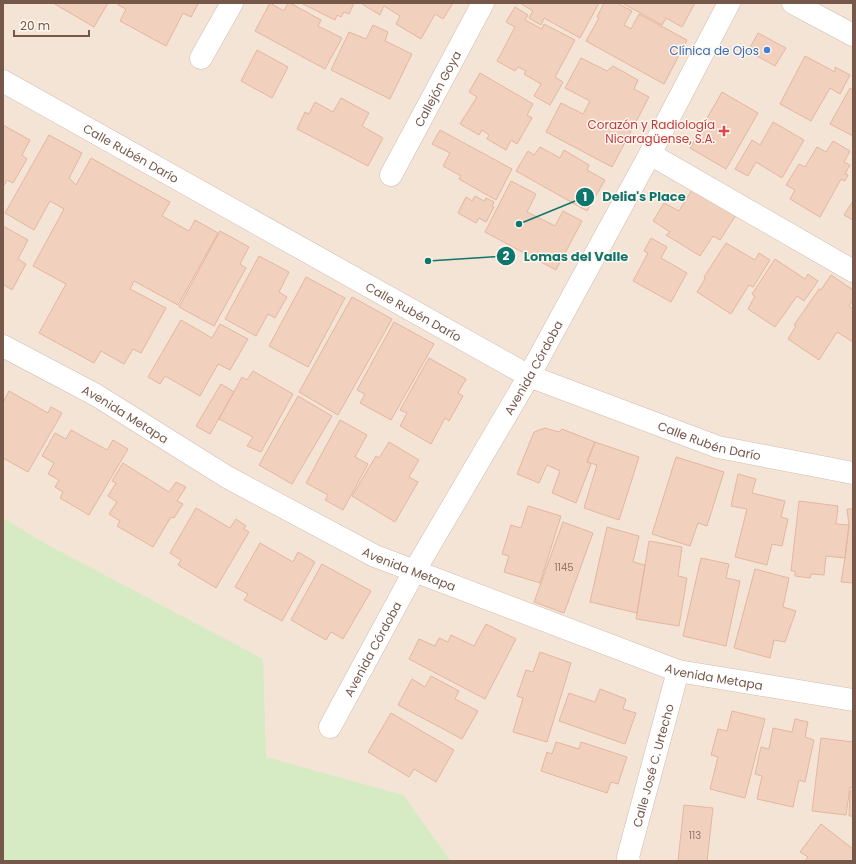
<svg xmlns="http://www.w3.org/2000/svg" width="856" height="864" viewBox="0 0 856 864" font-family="Poppins,sans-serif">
<rect width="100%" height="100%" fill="#fcf3e6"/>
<path fill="#f4e4d5" d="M 3,3 L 853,3 L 853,861 L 3,861 Z"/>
<path fill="#d6eac4" d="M 3,518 L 46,544 L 263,659 L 266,757 L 403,795 L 451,861 L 3,861 Z"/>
<path fill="#f2d0be" stroke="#e4b69e" d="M 53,3 L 108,3 L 94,27 Z
M 119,3 L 196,3 L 198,4 L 191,17 L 183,13 L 166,46 L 120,21 L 126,9 L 118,5 Z
M 270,3 L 284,11 L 288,3 L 290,3 L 321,20 L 318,26 L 342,38 L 325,69 L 255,31 Z
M 301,3 L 354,3 L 349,14 L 344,12 L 341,17 L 337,15 L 335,20 Z
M 362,3 L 453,3 L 443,19 L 435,14 L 421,39 L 396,24 L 400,16 L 384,6 L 380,15 L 362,4 Z
M 520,3 L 599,3 L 580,38 L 544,18 L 541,25 L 529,18 L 533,11 Z
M 604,3 L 617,3 L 632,11 L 624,25 L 631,29 L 639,14 L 687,40 L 664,84 L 586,41 L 599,18 L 597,17 Z
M 622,3 L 695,3 L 682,27 L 666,18 L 662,25 Z
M 515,7 L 528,15 L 525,20 L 542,29 L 544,24 L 575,40 L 555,77 L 563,82 L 550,105 L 534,96 L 541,84 L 524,74 L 526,71 L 518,67 L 515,71 L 497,61 L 515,27 L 506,22 Z
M 373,25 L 388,32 L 385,41 L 412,54 L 390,99 L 331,70 L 349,32 L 366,39 Z
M 758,33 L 786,48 L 775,66 L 748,51 Z
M 257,50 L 288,67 L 272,98 L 241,81 Z
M 805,56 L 835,72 L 835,67 L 850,75 L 840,94 L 830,88 L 811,121 L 780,104 Z
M 581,58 L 607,71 L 613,66 L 638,80 L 634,89 L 649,97 L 612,167 L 546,132 L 561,103 L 583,114 L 590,101 L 565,88 Z
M 480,73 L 533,104 L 527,115 L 532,118 L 517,144 L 511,140 L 506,150 L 487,139 L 489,135 L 482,130 L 479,135 L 460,124 L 477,97 L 469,92 Z
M 850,88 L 853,90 L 853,136 L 830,124 Z
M 722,92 L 758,113 L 726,169 L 690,148 Z
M 341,98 L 369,113 L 362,126 L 383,138 L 368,166 L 297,129 L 305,112 L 309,114 L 315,102 L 333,112 Z
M 773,122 L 804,140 L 782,178 L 756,162 L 748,176 L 735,169 L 752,140 L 760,145 Z
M 3,125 L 30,140 L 22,155 L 27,159 L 13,183 L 7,180 L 3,187 Z
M 440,130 L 512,169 L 496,200 L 459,179 L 461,176 L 443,166 L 450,153 L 432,144 Z
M 49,135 L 82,153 L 69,178 L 76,185 L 91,158 L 170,202 L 162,216 L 189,231 L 195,220 L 218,233 L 178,305 L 134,281 L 130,289 L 166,308 L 141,353 L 133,349 L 124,364 L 101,351 L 94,363 L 39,333 L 66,284 L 33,266 L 64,209 L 50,201 L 34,230 L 5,213 Z
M 833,141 L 850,151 L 844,162 L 850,165 L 845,174 L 848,175 L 845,181 L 841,179 L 820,217 L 790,199 L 795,190 L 786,185 L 799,164 L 805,167 L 817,147 L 826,152 Z
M 540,147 L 560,158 L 564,150 L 589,165 L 587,170 L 605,180 L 587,211 L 516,171 L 528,151 L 534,155 Z
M 511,181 L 536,194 L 527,212 L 555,226 L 563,211 L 582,221 L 556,270 L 485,232 Z
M 693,188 L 736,215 L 720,240 L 713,236 L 700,256 L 666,235 L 670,232 L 653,221 L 664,203 L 679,211 Z
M 475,196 L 484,201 L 486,198 L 494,202 L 492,206 L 494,207 L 486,222 L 479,218 L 476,223 L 458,213 L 466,197 L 472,201 Z
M 853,201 L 853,220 L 844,215 Z
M 3,226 L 28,240 L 18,259 L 26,264 L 12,290 L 4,285 L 3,288 Z
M 220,231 L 249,247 L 240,264 L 246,268 L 214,326 L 179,307 Z
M 651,238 L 667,247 L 661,258 L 687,273 L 671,302 L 633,281 L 648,253 L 644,251 Z
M 726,243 L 755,260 L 759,253 L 770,260 L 753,287 L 749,285 L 731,314 L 697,292 L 705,279 L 704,277 Z
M 259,256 L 289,272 L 279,292 L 287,297 L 275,318 L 268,314 L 256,336 L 225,319 Z
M 775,259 L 805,279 L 808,274 L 818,281 L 804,301 L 797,296 L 775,327 L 748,309 L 755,296 L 752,294 Z
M 831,275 L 853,290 L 853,300 L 849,306 L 853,309 L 853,342 L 837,332 L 819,360 L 788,339 L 796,326 L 794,325 L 819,289 L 821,290 Z
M 306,277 L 345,298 L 308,367 L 269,346 Z
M 352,297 L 392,319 L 338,415 L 299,392 Z
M 181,320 L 212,338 L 220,324 L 248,339 L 230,370 L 218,364 L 200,396 L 165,376 L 160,384 L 148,377 Z
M 394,322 L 434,344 L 391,420 L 360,403 L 365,394 L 357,390 Z
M 429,358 L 466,379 L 458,393 L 463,396 L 449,421 L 445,418 L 431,444 L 400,426 L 407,413 L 400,410 Z
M 253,371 L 293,394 L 261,452 L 247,446 L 253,437 L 219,419 L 242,377 L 247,380 Z
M 221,384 L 234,392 L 210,434 L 196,426 Z
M 9,391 L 48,413 L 51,407 L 62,413 L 28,472 L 3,458 L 3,403 Z
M 298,396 L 332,416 L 292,484 L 259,465 Z
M 340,420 L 367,435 L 355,457 L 368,464 L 343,510 L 325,500 L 328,495 L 306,483 Z
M 545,428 L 559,432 L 562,429 L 595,442 L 587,462 L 591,464 L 576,503 L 552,493 L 560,471 L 547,465 L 539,483 L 517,474 L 534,432 Z
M 71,430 L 107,450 L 113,440 L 128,449 L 89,515 L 60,498 L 63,492 L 55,487 L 59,480 L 48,474 L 54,463 L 42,456 L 55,433 L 66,439 Z
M 389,442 L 419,460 L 409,477 L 418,482 L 395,522 L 352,496 L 376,456 L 379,458 Z
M 595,442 L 639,457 L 619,520 L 584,508 L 597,465 L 587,462 Z
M 676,457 L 724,472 L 707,526 L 698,523 L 690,546 L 652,534 Z
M 123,463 L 169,492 L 176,482 L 186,487 L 177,501 L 183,504 L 174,518 L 171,517 L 153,547 L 117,526 L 120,521 L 109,514 L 117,502 L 108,496 L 116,483 L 112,481 Z
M 738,474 L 756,479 L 752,493 L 785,501 L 781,517 L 788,519 L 782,546 L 772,544 L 767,565 L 735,557 L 747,509 L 731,506 Z
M 799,501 L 838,506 L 836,524 L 849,525 L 845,558 L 826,556 L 824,575 L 811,574 L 810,578 L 795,576 L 795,571 L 791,571 Z
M 528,506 L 561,516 L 540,583 L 504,572 L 509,556 L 502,554 L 511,525 L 521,528 Z
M 196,508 L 230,528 L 236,519 L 246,526 L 244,529 L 249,532 L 216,588 L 178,565 L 181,560 L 170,553 Z
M 847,509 L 853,509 L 853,583 L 841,582 L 845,558 L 849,525 Z
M 563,522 L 593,533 L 564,613 L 534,602 Z
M 607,527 L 639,536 L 633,562 L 645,565 L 637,613 L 590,602 Z
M 649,541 L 682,547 L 678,576 L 687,578 L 679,626 L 636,619 Z
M 260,543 L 293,562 L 298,552 L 315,562 L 282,621 L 244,600 L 248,594 L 235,587 Z
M 701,558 L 729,564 L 726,578 L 740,581 L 726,646 L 683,636 Z
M 322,564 L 371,591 L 343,639 L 331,632 L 326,640 L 291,620 Z
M 755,569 L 789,578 L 783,607 L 796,611 L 785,642 L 774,640 L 770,658 L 734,648 Z
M 486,624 L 516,639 L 485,699 L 409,659 L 419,639 L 435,646 L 439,638 L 448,642 L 451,635 L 474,646 Z
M 540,652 L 571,663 L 547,742 L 513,732 L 523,698 L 517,696 L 526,670 L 533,672 Z
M 431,676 L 459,691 L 455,699 L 478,711 L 462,739 L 398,705 L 412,679 L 425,687 Z
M 600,689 L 626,699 L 623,709 L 636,713 L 625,744 L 559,721 L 569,693 L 595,702 Z
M 732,711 L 765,719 L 745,798 L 710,789 L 718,757 L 711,755 L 718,729 L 727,731 Z
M 391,713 L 454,750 L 436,782 L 414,769 L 409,777 L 368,752 Z
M 795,719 L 808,722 L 805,737 L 814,740 L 805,782 L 799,780 L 793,807 L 757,799 L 762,776 L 755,774 L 761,747 L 769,749 L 773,728 L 792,732 Z
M 821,738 L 853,742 L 853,788 L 850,787 L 846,815 L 812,811 Z
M 556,742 L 579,749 L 581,742 L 627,757 L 618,784 L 611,782 L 607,793 L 541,771 L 547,752 L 552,754 Z
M 850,791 L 853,791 L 853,816 L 849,816 Z
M 684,805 L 713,808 L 707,861 L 678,861 Z
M 821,824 L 853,849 L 853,861 L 805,861 L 808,857 L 800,852 Z"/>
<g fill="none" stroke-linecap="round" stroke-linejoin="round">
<defs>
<g id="minor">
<path d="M 793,3 L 853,35"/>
<path d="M 201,58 L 232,3"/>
<path id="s1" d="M 3,81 L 529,376 L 718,447 L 853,473"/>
<path d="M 650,154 L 853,271"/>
<path id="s2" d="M 391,175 L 483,3"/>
<path id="s3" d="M 3,346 L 96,395 L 227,477 L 375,556 L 678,671 L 853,700"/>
<path id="s4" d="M 330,727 L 415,570 L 529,376 L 650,154 L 729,3"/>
<path id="s5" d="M 629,861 L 628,857 L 678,671"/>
</g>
</defs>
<use href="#minor" stroke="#d0bcaf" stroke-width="23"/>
<use href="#minor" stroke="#fff" stroke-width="22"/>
</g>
<circle fill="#3f7fe0" stroke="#fff7ed" stroke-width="1.5" cx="767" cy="50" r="4"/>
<path fill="#e0444e" stroke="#fff7ed" stroke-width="1.5" d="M722 125h4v4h4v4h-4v4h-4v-4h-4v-4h4z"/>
<g text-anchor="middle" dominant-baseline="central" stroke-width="3" stroke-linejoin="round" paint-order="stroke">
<g font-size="10" fill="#957668">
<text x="564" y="567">1145</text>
<text x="695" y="835">113</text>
</g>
<g font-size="12" fill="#366cbe" stroke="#fff7ed" text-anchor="end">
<text x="759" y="50">Clínica de Ojos</text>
</g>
<g font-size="12" fill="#76584b" stroke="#fff7ed">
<text stroke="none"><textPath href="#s2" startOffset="98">Callejón Goya</textPath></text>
<text stroke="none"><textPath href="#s1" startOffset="147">Calle Rubén Darío</textPath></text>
<text stroke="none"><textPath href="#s1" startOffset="471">Calle Rubén Darío</textPath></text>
<text stroke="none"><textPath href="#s4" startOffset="413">Avenida Córdoba</textPath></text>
<text stroke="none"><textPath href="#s3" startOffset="140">Avenida Metapa</textPath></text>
<text stroke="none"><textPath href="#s1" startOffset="795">Calle Rubén Darío</textPath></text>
<text stroke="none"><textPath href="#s3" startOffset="464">Avenida Metapa</textPath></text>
<text stroke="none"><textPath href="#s4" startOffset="89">Avenida Córdoba</textPath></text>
<text stroke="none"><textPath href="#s3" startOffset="788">Avenida Metapa</textPath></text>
<text stroke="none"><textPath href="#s5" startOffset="99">Calle José C. Urtecho</textPath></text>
</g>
<g font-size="12" fill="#be3a42" stroke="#fff7ed" text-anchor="end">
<text x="715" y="124">Corazón y Radiología<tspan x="715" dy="14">Nicaragüense, S.A.</tspan></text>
</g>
</g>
<path fill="none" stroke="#0f766e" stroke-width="1.5" d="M519 224L585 197M428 261L506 256"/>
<g fill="#0f766e" stroke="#fff7ed" stroke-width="1.5">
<circle cx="519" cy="224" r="4"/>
<circle cx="428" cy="261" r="4"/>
<circle cx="585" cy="197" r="10"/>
<circle cx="506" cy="256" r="10"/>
</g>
<g font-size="12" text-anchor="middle" font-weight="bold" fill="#fff">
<text x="585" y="201">1</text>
<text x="506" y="260">2</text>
</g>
<g font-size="13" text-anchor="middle" font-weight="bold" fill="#0f766e" stroke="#fff7ed" stroke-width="3" stroke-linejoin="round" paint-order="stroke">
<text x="644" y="201">Delia's Place</text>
<text x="576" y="261">Lomas del Valle</text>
</g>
<rect width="856" height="864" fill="none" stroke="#76584b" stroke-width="8"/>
<path d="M14 30v6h75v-6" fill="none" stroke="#76584b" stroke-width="2"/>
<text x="20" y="30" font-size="12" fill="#76584b" stroke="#fff7ed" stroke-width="3" paint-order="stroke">20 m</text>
</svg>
